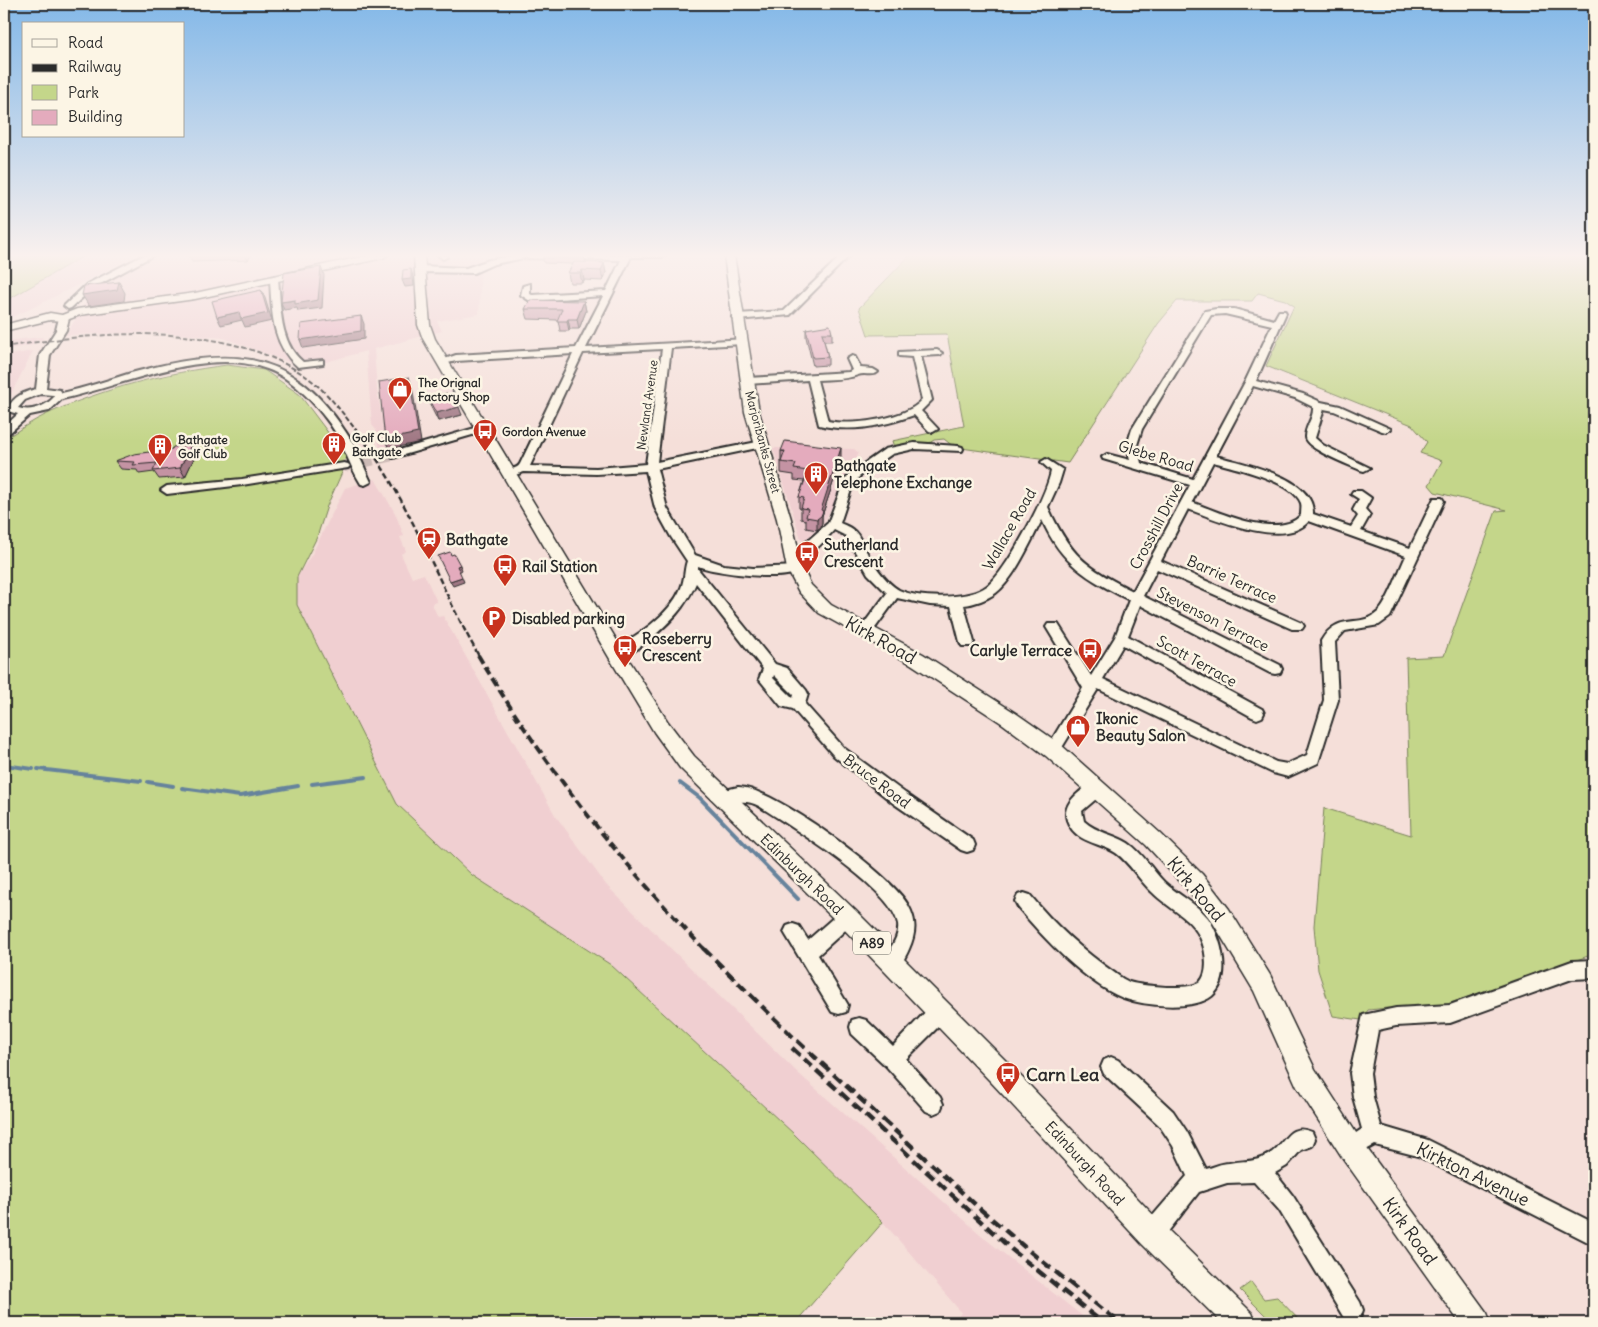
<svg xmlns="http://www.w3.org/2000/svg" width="1598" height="1327" viewBox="0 0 1598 1327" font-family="Delius,sans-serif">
<rect width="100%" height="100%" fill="#f5dfd9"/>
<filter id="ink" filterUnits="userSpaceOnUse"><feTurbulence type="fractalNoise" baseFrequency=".02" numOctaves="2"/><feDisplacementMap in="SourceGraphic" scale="10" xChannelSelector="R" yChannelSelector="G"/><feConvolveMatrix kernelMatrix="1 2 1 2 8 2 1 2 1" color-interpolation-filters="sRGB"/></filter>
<g filter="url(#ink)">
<path fill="#f0cfd1" d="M 85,255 L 137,255 L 28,310 L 4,320 L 4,302 Z
M 159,255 L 494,255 L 481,256 L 479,314 L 437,321 L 442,331 L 374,349 L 377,390 L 387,444 L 392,458 L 381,453 L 376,430 L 372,425 L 366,351 L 304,368 L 224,338 L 157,332 L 66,335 L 93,290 Z
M 41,337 L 44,339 L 36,340 L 32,345 L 4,350 L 4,341 Z
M 33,351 L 10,396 L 4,405 L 4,356 Z
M 773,448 L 854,449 L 859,453 L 816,538 L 803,545 Z
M 375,479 L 395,513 L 404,536 L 400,537 L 406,551 L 401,554 L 412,578 L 424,574 L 437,602 L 432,604 L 438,617 L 443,616 L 555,815 L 607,886 L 798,1073 L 988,1241 L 1091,1323 L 955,1323 L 961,1312 L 883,1222 L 794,1134 L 611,965 L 472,875 L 397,804 L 297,605 L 297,577 L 312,554 L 345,488 Z"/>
<path fill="#c4d68a" stroke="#78805a" d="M 4,255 L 85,255 L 4,302 Z
M 910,255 L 1594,255 L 1594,954 L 1424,1012 L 1387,1008 L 1368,1010 L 1361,1020 L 1333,1016 L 1318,970 L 1314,926 L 1324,808 L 1411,835 L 1406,658 L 1444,656 L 1496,511 L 1507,510 L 1435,492 L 1429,485 L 1442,461 L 1420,453 L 1427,442 L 1412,425 L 1266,366 L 1294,306 L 1285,300 L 1258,293 L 1252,301 L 1177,301 L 1158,324 L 1068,463 L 954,447 L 944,439 L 934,440 L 928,444 L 894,447 L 892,441 L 964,426 L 947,334 L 868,335 L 859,308 Z
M 227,365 L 264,370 L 299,394 L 348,459 L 327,506 L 317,537 L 297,577 L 297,605 L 397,804 L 472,875 L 611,965 L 794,1134 L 883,1222 L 795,1323 L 4,1323 L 4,439 C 18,431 32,421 47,414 C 105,388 165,373 227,365 Z
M 1251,1282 L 1264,1299 L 1277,1297 L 1302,1323 L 1273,1323 L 1240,1290 Z"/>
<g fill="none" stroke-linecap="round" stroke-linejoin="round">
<path stroke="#66839c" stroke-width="4" d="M 4,765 L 33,769
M 38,769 L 141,781
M 148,782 L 173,786
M 680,783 L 700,798 L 798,899
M 312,784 L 366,777
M 182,788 L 240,796 L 298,786"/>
<path stroke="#cdbbb6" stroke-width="12" stroke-dasharray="12 6" stroke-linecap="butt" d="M 344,466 L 393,455"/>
<defs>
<path id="minor" d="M 144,255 L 154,255 L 93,288 L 71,308 L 68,309 L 64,306 L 87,284 Z
M 438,255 L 446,255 L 447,257 L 443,259 Z
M 517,255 L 666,255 L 662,257 L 631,257 L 586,348 L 746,339 L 746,343 L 743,344 L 671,348 L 657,462 L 762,441 L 767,444 L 762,447 L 657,469 L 667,508 L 695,555 L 724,565 L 753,568 L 799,566 L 801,569 C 791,583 714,573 698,566 L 698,569 L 775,664 L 787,668 L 806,690 L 808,694 L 805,704 L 844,748 L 905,793 L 973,840 L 975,845 L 973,850 L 967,852 L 961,850 L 893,803 L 834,756 L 793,709 L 781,706 L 759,679 L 763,669 L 696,583 C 692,592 688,599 682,607 C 672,621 629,663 611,658 L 609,654 L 611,650 C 637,636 669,616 681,588 C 685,579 684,569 687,561 L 671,537 L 655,508 L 646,471 L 596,474 L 524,472 L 509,477 L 505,476 L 503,474 C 507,468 517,470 520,464 L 573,354 L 456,361 L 444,364 L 439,361 L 456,355 L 576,348 L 603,296 L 530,301 L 521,295 L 523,286 L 530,284 L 530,294 L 532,295 L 606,291 L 621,260 L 524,258 L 494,264 L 474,273 L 420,272 L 416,269 L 420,266 L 466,268 L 489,260 ZM 662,349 L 646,464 L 596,468 L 530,466 L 583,353 ZM 774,675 L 794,695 L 793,698 L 773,678 Z
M 842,255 L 850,255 L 790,315 L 737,320 L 732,317 L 737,314 L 784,311 Z
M 274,276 L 278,279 C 281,308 279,342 303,362 L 323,360 L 323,364 L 298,367 C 271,344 272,311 270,279 Z
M 1216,309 L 1234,309 L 1274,320 L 1279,311 L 1285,311 L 1286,313 L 1256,381 L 1303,394 L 1321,402 L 1340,406 L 1391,429 L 1386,432 L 1382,431 L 1334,411 L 1324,409 L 1315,438 L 1323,445 L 1370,468 L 1364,471 L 1360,470 C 1349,465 1304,448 1305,437 C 1305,426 1314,418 1313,407 L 1295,398 L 1253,386 L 1216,456 C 1244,464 1315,477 1313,514 L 1351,527 L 1358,516 L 1353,510 L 1359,499 L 1351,494 L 1353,491 L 1361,491 L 1371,498 L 1365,509 L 1370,515 L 1361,531 L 1410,548 L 1434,498 L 1442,498 L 1444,501 L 1390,617 L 1379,625 L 1345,631 L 1335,642 L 1338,700 L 1318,763 L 1288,777 L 1273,773 L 1098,689 L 1058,754 L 1053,756 L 1048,754 L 1046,750 L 1048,746 L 1083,688 L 1046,627 L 1048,624 L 1058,624 L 1091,676 L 1115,637 L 1129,600 C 1087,578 1062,565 1042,520 C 1031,541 1015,578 996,593 C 987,599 975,604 964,605 L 974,642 L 972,646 L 962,646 L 960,642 L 951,606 L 930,605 L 897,598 L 870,635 L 860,635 L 858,632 L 860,629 L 887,593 L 868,574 L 846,536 L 834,530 C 825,540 804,565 790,561 L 788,558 L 828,523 L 844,481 L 852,472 L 885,449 L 914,443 L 958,446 L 962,447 L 963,449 L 962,451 L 914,449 L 892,454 L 860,476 L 853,484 L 840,523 C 844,525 850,527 853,530 C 858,533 861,541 863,546 C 871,559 884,582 899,590 C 919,599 969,600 987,586 C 1006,572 1047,495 1051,471 L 1041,462 L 1046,459 L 1063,470 L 1059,483 L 1048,507 C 1071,557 1086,567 1133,591 L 1190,485 L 1103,459 L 1102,457 L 1107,454 L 1130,460 L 1127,445 L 1132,429 L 1205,311 ZM 1225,314 L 1272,325 L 1245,382 L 1193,479 L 1141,463 L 1137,445 L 1142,429 L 1211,315 ZM 1213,462 C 1235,468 1293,481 1301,503 C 1302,507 1301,511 1301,515 C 1279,540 1218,512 1192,502 ZM 1188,509 C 1217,520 1285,549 1309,521 L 1406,556 C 1400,568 1387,605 1378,612 C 1360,629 1338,611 1321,641 L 1324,700 L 1307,755 L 1287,764 L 1276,762 L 1103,679 L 1123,645 L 1252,717 L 1257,719 L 1262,717 L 1264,713 L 1262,709 L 1128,636 L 1140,605 L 1270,673 L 1275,674 L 1280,673 L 1282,669 L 1280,665 L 1143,596 L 1157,569 L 1292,629 L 1302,629 L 1304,626 L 1302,623 L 1161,561 Z
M 64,315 L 69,318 L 66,330 L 50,355 L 46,388 L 60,390 L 62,393 C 85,388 108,380 131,373 C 223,349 288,343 345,431 C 356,447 363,465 371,482 L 365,485 L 361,484 C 349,465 343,442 330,424 C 314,402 292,378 267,369 C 206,346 123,386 62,399 L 49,411 L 30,415 L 8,434 L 4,435 L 4,427 L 18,414 L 11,412 L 8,408 C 14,396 24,392 36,389 L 40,355 L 56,330 L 59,318 ZM 41,394 L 53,395 L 54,397 C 45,407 31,412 18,408 L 25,400 Z
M 937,350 L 942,353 L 940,355 L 921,356 L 932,400 L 921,411 L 938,429 L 933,432 L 929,431 L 914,415 C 884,426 851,433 819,425 L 808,380 L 747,384 L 742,381 L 747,378 L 849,372 L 852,370 L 847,359 L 852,356 L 855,357 L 861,368 L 873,369 L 878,372 C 872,377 865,372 858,375 C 846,380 831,379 817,380 L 828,421 C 852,426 906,419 922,400 L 912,357 L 899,356 L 899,352 Z
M 482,426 L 487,429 L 486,431 L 393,458 L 388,455 L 389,453 Z
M 344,463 L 348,464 L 350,466 L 348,468 L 242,485 L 167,494 L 161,490 L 167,486 L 242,479 Z
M 1097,782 L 1102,784 L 1105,789 L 1102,794 L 1082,811 L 1084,821 C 1097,833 1114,834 1128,843 C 1143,853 1152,870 1164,882 C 1178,895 1196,903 1208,918 C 1221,936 1233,978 1212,996 C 1193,1011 1144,1006 1123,998 C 1086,983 1043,938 1018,907 L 1015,901 L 1018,895 L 1024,893 L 1030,895 C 1055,926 1083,951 1116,974 C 1120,977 1125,980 1129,982 C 1142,986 1190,991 1200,982 C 1209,973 1206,952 1202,942 C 1194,918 1168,909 1152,892 C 1139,880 1130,863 1116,853 C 1099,842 1075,843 1067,820 C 1061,803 1083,787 1097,782 Z
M 738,787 C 771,786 892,875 908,905 C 917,921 916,933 909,949 C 905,958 900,968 891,972 L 885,969 L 882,963 C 887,951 900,939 898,924 C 893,889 790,826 759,806 C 741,796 732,807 717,802 L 715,797 L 717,792 Z
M 847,909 L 853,911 L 856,917 L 853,923 L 818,955 L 848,1005 L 846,1012 L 839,1014 L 832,1012 L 784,932 L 787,926 L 793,924 L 799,926 L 808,940 L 841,911 Z
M 1594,960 L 1594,978 L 1572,979 L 1450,1023 L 1396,1026 L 1378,1030 L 1370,1073 L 1373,1097 L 1381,1126 L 1428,1140 L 1594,1223 L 1594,1245 L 1418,1156 L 1375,1145 L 1351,1158 L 1344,1155 L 1341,1148 L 1344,1141 L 1362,1129 L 1353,1097 L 1350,1073 L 1363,1015 L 1396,1008 L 1450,1005 L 1572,961 Z
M 939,1003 L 946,1005 L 948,1012 L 946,1019 L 906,1059 L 940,1097 L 943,1104 L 940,1111 L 933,1114 L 926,1111 L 886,1066 L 852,1034 L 850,1027 L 852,1020 L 859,1018 L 866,1020 L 893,1046 L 932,1005 Z
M 1111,1057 L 1118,1060 L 1173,1111 L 1187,1132 L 1206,1169 C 1214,1167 1221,1163 1229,1163 C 1246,1160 1256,1163 1271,1153 C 1286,1143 1288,1122 1312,1132 L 1315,1139 L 1312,1146 L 1301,1150 L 1287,1166 L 1275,1173 L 1293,1196 L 1360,1302 L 1363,1310 L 1360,1318 L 1352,1321 L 1344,1318 L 1279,1210 L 1254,1182 L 1227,1183 L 1199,1192 L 1160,1242 L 1152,1245 L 1144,1242 L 1141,1234 L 1144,1226 L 1187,1176 L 1173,1146 L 1159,1125 L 1104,1074 L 1101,1067 L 1104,1060 Z"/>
<path id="major" d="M 370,255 L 388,255 L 383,258 L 195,299 L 80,315 L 64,321 L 50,320 L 4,331 L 4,325 L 50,313 L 62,315 L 77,309 L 195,293 Z
M 414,255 L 424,255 L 430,325 L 435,339 L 622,649 L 668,722 L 694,756 L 855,910 L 1009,1064 L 1162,1224 L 1252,1313 L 1256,1323 L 1222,1323 L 1142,1244 L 991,1082 L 839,924 L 680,768 L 654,732 L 610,659 L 423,339 L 418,325 Z
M 724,255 L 734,255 L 759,412 L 791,519 L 803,569 L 811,585 L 831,605 L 923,654 L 1017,714 L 1060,744 L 1160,833 L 1202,874 L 1229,909 L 1270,975 L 1315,1069 L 1360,1139 L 1487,1313 L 1491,1323 L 1460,1323 L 1342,1157 L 1297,1087 L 1254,991 L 1213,923 L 1186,888 L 1146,845 L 1046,756 L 1003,724 L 911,664 L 819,613 L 799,592 L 787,569 L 777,519 L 745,412 Z"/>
</defs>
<use href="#minor" stroke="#2b2b2b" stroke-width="4"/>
<use href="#major" stroke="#2b2b2b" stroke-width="3"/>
<use href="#minor" fill="#fcf5e5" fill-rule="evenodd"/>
<use href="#major" fill="#fcf5e5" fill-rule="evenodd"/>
<path stroke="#2b2b2b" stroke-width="2" stroke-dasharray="5 2.5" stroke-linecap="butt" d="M 4,347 C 99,332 219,319 304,375 C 325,389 341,411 356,430"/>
<path stroke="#2b2b2b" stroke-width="2.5" stroke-dasharray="6 3" stroke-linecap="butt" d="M 355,429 C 409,496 436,582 479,656"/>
<path stroke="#2b2b2b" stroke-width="4" stroke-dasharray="9 4.5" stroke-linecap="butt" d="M 478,655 C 542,763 618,859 704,949"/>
<path stroke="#2b2b2b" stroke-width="4.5" stroke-dasharray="11 5.5" stroke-linecap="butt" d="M 703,948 L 792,1036 L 979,1208 L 1028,1250 L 1120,1323
M 792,1048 L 1011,1249 L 1103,1323"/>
</g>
<path fill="#c493a3" stroke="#2b2b2b" d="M 188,255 L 251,255 L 248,260 L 192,262 Z
M 584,256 L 585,261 L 585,262 L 604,263 L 606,273 L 603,281 L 584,280 L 582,283 L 570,283 L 568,273 L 573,264 L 544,263 L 543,258 Z
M 584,301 L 586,311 L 579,329 L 570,329 L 569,331 L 560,331 L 558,320 L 528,319 L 525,309 Z
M 806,329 L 832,333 L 832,341 L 824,341 L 828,357 L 828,365 L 813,366 L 806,337 Z
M 428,398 L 449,398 L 462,415 L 438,421 L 431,407 Z
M 191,445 L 196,454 L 185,477 L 159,479 L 154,472 L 139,474 L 137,470 L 121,469 L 115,461 Z
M 781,451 L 841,459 L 822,516 L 822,522 L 821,527 L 817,530 L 806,528 L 806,520 L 801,519 L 801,509 L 799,508 L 799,497 L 804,481 L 794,480 L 794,475 L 781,473 Z"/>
<path fill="#a07884" stroke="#2b2b2b" d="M 245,255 L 251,255 L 248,260 Z
M 604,263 L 606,273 L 603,281 L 601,271 Z
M 321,267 L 324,275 L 322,308 L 298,311 L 297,308 L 284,310 L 281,302 L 295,300 Z
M 411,269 L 413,277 L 414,286 L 405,287 L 402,280 Z
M 582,270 L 584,280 L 582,283 L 580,273 Z
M 119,282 L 125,293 L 124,301 L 89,306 L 82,295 Z
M 261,290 L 265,298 L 272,321 L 245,327 L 242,320 L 221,325 L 217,317 L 239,312 Z
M 584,301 L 586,311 L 579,329 L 577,319 Z
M 361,316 L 364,324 L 364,339 L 303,348 L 300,340 Z
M 568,319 L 570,329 L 569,331 L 567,321 Z
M 6,368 L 8,371 L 4,376 L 4,371 Z
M 409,377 L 412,386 L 421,442 L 389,449 L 385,440 Z
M 459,407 L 462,415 L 438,421 L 436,413 Z
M 191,445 L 196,454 L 185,477 L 180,468 Z
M 841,448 L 841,459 L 822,516 L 822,522 L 821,527 L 817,530 L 817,519 Z
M 460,565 L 462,570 L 459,572 L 457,566 Z
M 462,577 L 464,582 L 453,586 L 450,581 Z"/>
<path fill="#e4abbd" stroke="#2b2b2b" d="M 544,255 L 584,256 L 583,259 L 543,258 Z
M 574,262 L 604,263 L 601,271 L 582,270 L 580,273 L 568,273 Z
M 321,267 L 318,300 L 295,304 L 295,300 L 281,302 L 284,273 Z
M 411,269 L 411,279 L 402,280 L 403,270 Z
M 119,282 L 117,290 L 82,295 L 84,286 Z
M 261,290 L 268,313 L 241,319 L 239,312 L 217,317 L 212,301 Z
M 530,300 L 584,301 L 577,319 L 568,319 L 567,321 L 557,321 L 562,309 L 525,309 Z
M 361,316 L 361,331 L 300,340 L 301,324 Z
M 830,325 L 832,333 L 822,333 L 828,357 L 813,358 L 806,329 Z
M 409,377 L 418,433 L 385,440 L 379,382 Z
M 447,393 L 449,398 L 454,397 L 459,407 L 436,413 L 428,398 Z
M 785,441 L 841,448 L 821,510 L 823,511 L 821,516 L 817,519 L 806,517 L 808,509 L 801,508 L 804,498 L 799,497 L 808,471 L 794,469 L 796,464 L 781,462 L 785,451 L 781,451 Z
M 191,445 L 180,468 L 153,471 L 157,463 L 133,465 L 135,462 L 115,461 L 134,454 L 172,449 L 173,447 Z
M 450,552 L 451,555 L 454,554 L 460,565 L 457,566 L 462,577 L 450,581 L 438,556 Z"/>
</g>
<linearGradient id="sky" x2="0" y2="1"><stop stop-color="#83b8e8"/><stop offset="0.58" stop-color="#faf1ee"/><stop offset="1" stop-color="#faf1ee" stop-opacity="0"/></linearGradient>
<rect width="1598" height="441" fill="url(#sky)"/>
<defs>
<symbol id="shop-pin" viewBox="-11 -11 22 30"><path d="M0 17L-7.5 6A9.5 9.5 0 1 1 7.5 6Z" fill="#c8321e" stroke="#fcf5e5"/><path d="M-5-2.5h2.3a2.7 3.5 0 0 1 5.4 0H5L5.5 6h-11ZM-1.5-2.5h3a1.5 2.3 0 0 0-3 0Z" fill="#fff"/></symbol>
<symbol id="bus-pin" viewBox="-11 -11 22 30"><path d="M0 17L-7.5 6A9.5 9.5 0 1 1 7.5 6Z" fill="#c8321e" stroke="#fcf5e5"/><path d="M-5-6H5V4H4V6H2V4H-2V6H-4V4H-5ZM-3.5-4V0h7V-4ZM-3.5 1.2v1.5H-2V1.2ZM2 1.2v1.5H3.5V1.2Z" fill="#fff"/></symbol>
<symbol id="building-pin" viewBox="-11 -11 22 30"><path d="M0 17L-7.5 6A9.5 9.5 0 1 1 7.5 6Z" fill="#c8321e" stroke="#fcf5e5"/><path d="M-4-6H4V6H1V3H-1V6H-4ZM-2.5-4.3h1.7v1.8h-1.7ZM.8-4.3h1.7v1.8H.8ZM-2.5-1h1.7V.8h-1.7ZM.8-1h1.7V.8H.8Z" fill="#fff"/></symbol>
<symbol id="station-pin" viewBox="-11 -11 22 30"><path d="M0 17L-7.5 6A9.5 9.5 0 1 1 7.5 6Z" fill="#c8321e" stroke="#fcf5e5"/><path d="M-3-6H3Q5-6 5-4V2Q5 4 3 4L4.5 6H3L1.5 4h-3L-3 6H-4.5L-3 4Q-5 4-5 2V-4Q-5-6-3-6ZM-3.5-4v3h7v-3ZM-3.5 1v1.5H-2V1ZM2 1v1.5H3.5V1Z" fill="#fff"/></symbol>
<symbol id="parking-pin" viewBox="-11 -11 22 30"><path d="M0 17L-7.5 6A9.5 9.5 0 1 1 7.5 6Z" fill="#c8321e" stroke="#fcf5e5"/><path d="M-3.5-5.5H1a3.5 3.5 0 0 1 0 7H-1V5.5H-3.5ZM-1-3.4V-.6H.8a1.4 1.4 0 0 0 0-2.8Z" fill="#fff"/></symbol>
</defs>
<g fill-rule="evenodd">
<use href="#shop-pin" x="386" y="375" width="28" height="38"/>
<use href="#bus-pin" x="471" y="417" width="28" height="38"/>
<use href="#building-pin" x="320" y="430" width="28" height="38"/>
<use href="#building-pin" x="146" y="432" width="28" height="38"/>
<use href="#building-pin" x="802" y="460" width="28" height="38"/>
<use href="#station-pin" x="415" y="525" width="28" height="38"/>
<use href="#bus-pin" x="793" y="539" width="28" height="38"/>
<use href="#bus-pin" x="491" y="552" width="28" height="38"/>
<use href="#parking-pin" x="480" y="604" width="28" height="38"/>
<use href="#bus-pin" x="611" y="633" width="28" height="38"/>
<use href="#bus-pin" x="1076" y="636" width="28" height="38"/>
<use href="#shop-pin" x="1064" y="713" width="28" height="38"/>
<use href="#bus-pin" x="994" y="1060" width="28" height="38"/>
</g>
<g text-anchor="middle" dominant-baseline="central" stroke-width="5" stroke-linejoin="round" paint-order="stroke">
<g font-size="12" font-weight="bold" fill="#2b2b2b" stroke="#fcf5e5" text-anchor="start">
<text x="418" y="382">The Orignal<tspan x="418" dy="14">Factory Shop</tspan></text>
<text x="502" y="431">Gordon Avenue</text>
<text x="352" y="437">Golf Club<tspan x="352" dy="14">Bathgate</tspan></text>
<text x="178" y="439">Bathgate<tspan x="178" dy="14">Golf Club</tspan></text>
</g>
<g font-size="12" fill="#2b2b2b" stroke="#fcf5e5">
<text transform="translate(647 405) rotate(-82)">Newland Avenue</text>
<text transform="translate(763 442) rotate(75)">Marjoribanks Street</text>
</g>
<rect fill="#fcf5e5" stroke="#6a6863" stroke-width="1" x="853" y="931.5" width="38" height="23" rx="4"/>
<g font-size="14" font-weight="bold" fill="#2b2b2b">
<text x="872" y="943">A89</text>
</g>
<g font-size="15" fill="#2b2b2b" stroke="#fcf5e5">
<text transform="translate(1156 456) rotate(16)">Glebe Road</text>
<text transform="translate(1156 526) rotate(-62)">Crosshill Drive</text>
<text transform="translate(1009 529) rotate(-60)">Wallace Road</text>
<text transform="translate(1232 579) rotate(24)">Barrie Terrace</text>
<text transform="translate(1213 619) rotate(27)">Stevenson Terrace</text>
<text transform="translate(1197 661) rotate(29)">Scott Terrace</text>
<text transform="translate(877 781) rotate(37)">Bruce Road</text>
<text transform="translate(802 874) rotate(44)">Edinburgh Road</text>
<text transform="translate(1085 1163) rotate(47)">Edinburgh Road</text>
</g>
<g font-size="15" font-weight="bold" fill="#2b2b2b" stroke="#fcf5e5" text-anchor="start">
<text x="834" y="465">Bathgate<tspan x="834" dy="17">Telephone Exchange</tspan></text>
<text x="446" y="539">Bathgate</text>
<text x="824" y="544">Sutherland<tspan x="824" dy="17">Crescent</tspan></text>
<text x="522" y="566">Rail Station</text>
<text x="512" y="618">Disabled parking</text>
<text x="642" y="638">Roseberry<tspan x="642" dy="17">Crescent</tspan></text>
<text x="1072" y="650" text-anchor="end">Carlyle Terrace</text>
<text x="1096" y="718">Ikonic<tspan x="1096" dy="17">Beauty Salon</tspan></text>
</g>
<g font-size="18" fill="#2b2b2b" stroke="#fcf5e5">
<text transform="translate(881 640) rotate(29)">Kirk Road</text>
<text transform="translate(1196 889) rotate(50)">Kirk Road</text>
<text transform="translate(1473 1174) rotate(26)">Kirkton Avenue</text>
<text transform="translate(1410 1231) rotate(54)">Kirk Road</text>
</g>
<g font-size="18" font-weight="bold" fill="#2b2b2b" stroke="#fcf5e5" text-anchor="start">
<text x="1026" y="1074">Carn Lea</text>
</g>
</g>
<rect width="1598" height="1327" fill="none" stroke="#fcf5e5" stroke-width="20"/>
<rect x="10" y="10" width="1578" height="1307" fill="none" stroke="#2b2b2b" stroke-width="2" filter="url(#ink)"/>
<rect x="22" y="22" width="162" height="115" fill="#fcf5e5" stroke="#a8a49b"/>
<rect x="32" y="39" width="25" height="8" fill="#fcf5e5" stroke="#a8a49b"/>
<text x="68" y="48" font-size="15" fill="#2b2b2b">Road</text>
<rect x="32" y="64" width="25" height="8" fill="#2b2b2b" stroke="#a8a49b"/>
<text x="68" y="72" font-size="15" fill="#2b2b2b">Railway</text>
<rect x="32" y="85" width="25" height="15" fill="#c4d68a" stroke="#a8a49b"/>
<text x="68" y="98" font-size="15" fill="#2b2b2b">Park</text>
<rect x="32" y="110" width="25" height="15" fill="#e4abbd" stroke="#a8a49b"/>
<text x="68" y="122" font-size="15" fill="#2b2b2b">Building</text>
</svg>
